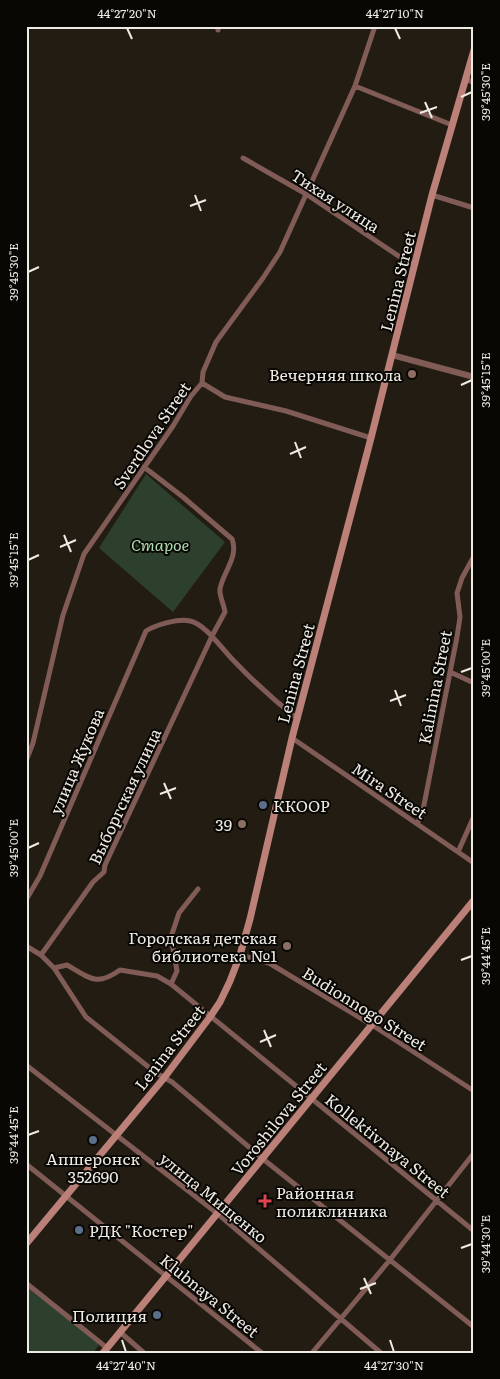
<svg xmlns="http://www.w3.org/2000/svg" width="500" height="1379" viewBox="0 0 500 1379" font-family="Literata,serif">
<rect width="100%" height="100%" fill="#221c13"/>
<path fill="#2d402e" d="M 146,474 L 225,542 L 173,612 L 99,548 Z
M 26,1285 L 99,1345 L 93,1353 L 26,1353 Z"/>
<g fill="none" stroke-linecap="round" stroke-linejoin="round">
<path stroke="#815c57" stroke-width="5" d="M 218,26 L 218,30
M 466,79 L 474,83
M 355,86 L 452,125
M 243,158 L 306,194 L 406,261 L 415,265
M 432,195 L 474,208
M 202,383 L 225,397 L 286,411 L 371,438
M 450,672 L 474,683
M 292,738 L 474,863
M 26,761 L 33,743 L 63,615 L 84,554 L 173,426 L 191,396 L 202,383 L 203,372 L 216,342 L 263,278 L 280,252 L 355,86 L 375,26
M 417,824 L 423,810 L 457,637 L 460,617 L 457,593 L 462,578 L 474,556
M 458,852 L 474,816
M 26,900 L 40,876 L 146,631 C 155,625 179,618 190,621 C 206,624 223,651 235,662 C 254,682 276,702 298,719
M 26,946 L 41,955 L 54,968 L 86,1017 L 156,1073 L 172,1082 L 263,1159 L 474,1327
M 41,955 L 93,882 L 104,872 L 105,865 L 212,636 L 225,612 C 224,605 219,595 220,589 C 223,572 239,557 232,539 L 183,497 L 144,467
M 240,955 L 269,963 L 372,1025 L 474,1091
M 54,968 L 67,965 C 90,978 96,987 120,970 L 157,976 L 171,984 L 474,1231
M 171,984 L 177,971 L 171,937 L 179,913 L 198,889
M 26,1065 L 218,1214 L 381,1353
M 26,1164 L 262,1353
M 26,1283 L 107,1348
M 120,1332 L 144,1353
M 312,1353 L 389,1261 L 474,1153"/>
<path stroke="#815c57" stroke-width="6" d="M 392,355 L 474,377"/>
<path stroke="#bb8078" stroke-width="7" d="M 26,1244 L 164,1078 L 210,1017 L 220,1002 L 230,981 L 240,955 L 250,919 L 292,738 L 371,438 L 432,195 L 474,50
M 103,1353 L 474,900"/>
</g>
<path fill="none" stroke="#eeeae4" stroke-width="2" d="M 127,28 L 132,39M 395,28 L 400,39M 461,97 L 472,92M 425,102 L 432,118M 420,113 L 437,107M 195,195 L 201,211M 190,206 L 206,200M 28,272 L 39,267M 461,385 L 472,380M 295,442 L 301,458M 290,454 L 306,447M 64,535 L 71,552M 60,547 L 76,540M 28,560 L 39,555M 461,672 L 472,668M 395,690 L 401,706M 390,701 L 406,695M 164,783 L 171,799M 160,794 L 176,788M 28,848 L 39,843M 461,960 L 472,956M 264,1030 L 271,1047M 260,1042 L 276,1035M 28,1135 L 39,1131M 461,1248 L 472,1244M 364,1278 L 371,1294M 360,1289 L 376,1283M 122,1340 L 126,1352M 390,1340 L 394,1352"/>
<g fill="#8d6e63" stroke="#090704" stroke-width="2">
<circle cx="412" cy="374" r="5"/>
<circle cx="242" cy="824" r="5"/>
<circle cx="287" cy="946" r="5"/>
</g>
<g fill="#5c6f8a" stroke="#090704" stroke-width="2">
<circle cx="263" cy="805" r="5"/>
<circle cx="93" cy="1140" r="5"/>
<circle cx="79" cy="1230" r="5"/>
<circle cx="157" cy="1315" r="5"/>
</g>
<path fill="#e0444e" stroke="#090704" stroke-width="2" d="M262.5 1193.5h5v5h5v5h-5v5h-5v-5h-5v-5h5z"/>
<g text-anchor="middle" dominant-baseline="central" stroke-width="4" stroke-linejoin="round" paint-order="stroke">
<g font-size="16" fill="#eeeae4" stroke="#090704">
<text transform="translate(336 200) rotate(33)">Тихая улица</text>
<text transform="translate(397 281) rotate(-76)">Lenina Street</text>
<text transform="translate(151 435) rotate(-56)">Sverdlova Street</text>
<text transform="translate(295 673) rotate(-75)">Lenina Street</text>
<text transform="translate(434 687) rotate(-79)">Kalinina Street</text>
<text transform="translate(76 761) rotate(-67)">улица Жукова</text>
<text transform="translate(390 790) rotate(34)">Mira Street</text>
<text transform="translate(124 796) rotate(-65)">Выборгская улица</text>
<text transform="translate(365 1008) rotate(32)">Budionnogo Street</text>
<text transform="translate(169 1047) rotate(-52)">Lenina Street</text>
<text transform="translate(278 1118) rotate(-51)">Voroshilova Street</text>
<text transform="translate(388 1145) rotate(39)">Kollektivnaya Street</text>
<text transform="translate(214 1197) rotate(39)">улица Мищенко</text>
<text transform="translate(210 1295) rotate(39)">Klubnaya Street</text>
</g>
<g font-size="16" fill="#eeeae4" stroke="#090704" text-anchor="end">
<text x="402" y="374">Вечерняя школа</text>
<text x="273" y="805" text-anchor="start">ККООР</text>
<text x="232" y="824">39</text>
<text x="277" y="937">Городская детская<tspan x="277" dy="18">библиотека №1</tspan></text>
<text x="93" y="1158" text-anchor="middle">Апшеронск<tspan x="93" dy="18">352690</tspan></text>
<text x="276" y="1192" text-anchor="start">Районная<tspan x="276" dy="18">поликлиника</tspan></text>
<text x="89" y="1230" text-anchor="start">РДК "Костер"</text>
<text x="147" y="1315">Полиция</text>
</g>
<g font-size="16" font-style="italic" fill="#addcaf" stroke="#090704">
<text x="160" y="544">Старое</text>
</g>
</g>
<rect width="500" height="1379" fill="none" stroke="#090704" stroke-width="55"/>
<rect x="28" y="28" width="444" height="1324" fill="none" stroke="#eeeae4" stroke-width="2"/>
<g font-size="12" text-anchor="middle" fill="#eeeae4">
<text x="127" y="18">44°27'20"N</text>
<text x="395" y="18">44°27'10"N</text>
<text transform="translate(486 92) rotate(-90)" y="4">39°45'30"E</text>
<text transform="translate(14 272) rotate(-90)" y="4">39°45'30"E</text>
<text transform="translate(486 380) rotate(-90)" y="4">39°45'15"E</text>
<text transform="translate(14 560) rotate(-90)" y="4">39°45'15"E</text>
<text transform="translate(486 668) rotate(-90)" y="4">39°45'00"E</text>
<text transform="translate(14 848) rotate(-90)" y="4">39°45'00"E</text>
<text transform="translate(486 956) rotate(-90)" y="4">39°44'45"E</text>
<text transform="translate(14 1135) rotate(-90)" y="4">39°44'45"E</text>
<text transform="translate(486 1244) rotate(-90)" y="4">39°44'30"E</text>
<text x="126" y="1370">44°27'40"N</text>
<text x="394" y="1370">44°27'30"N</text>
</g>
</svg>
